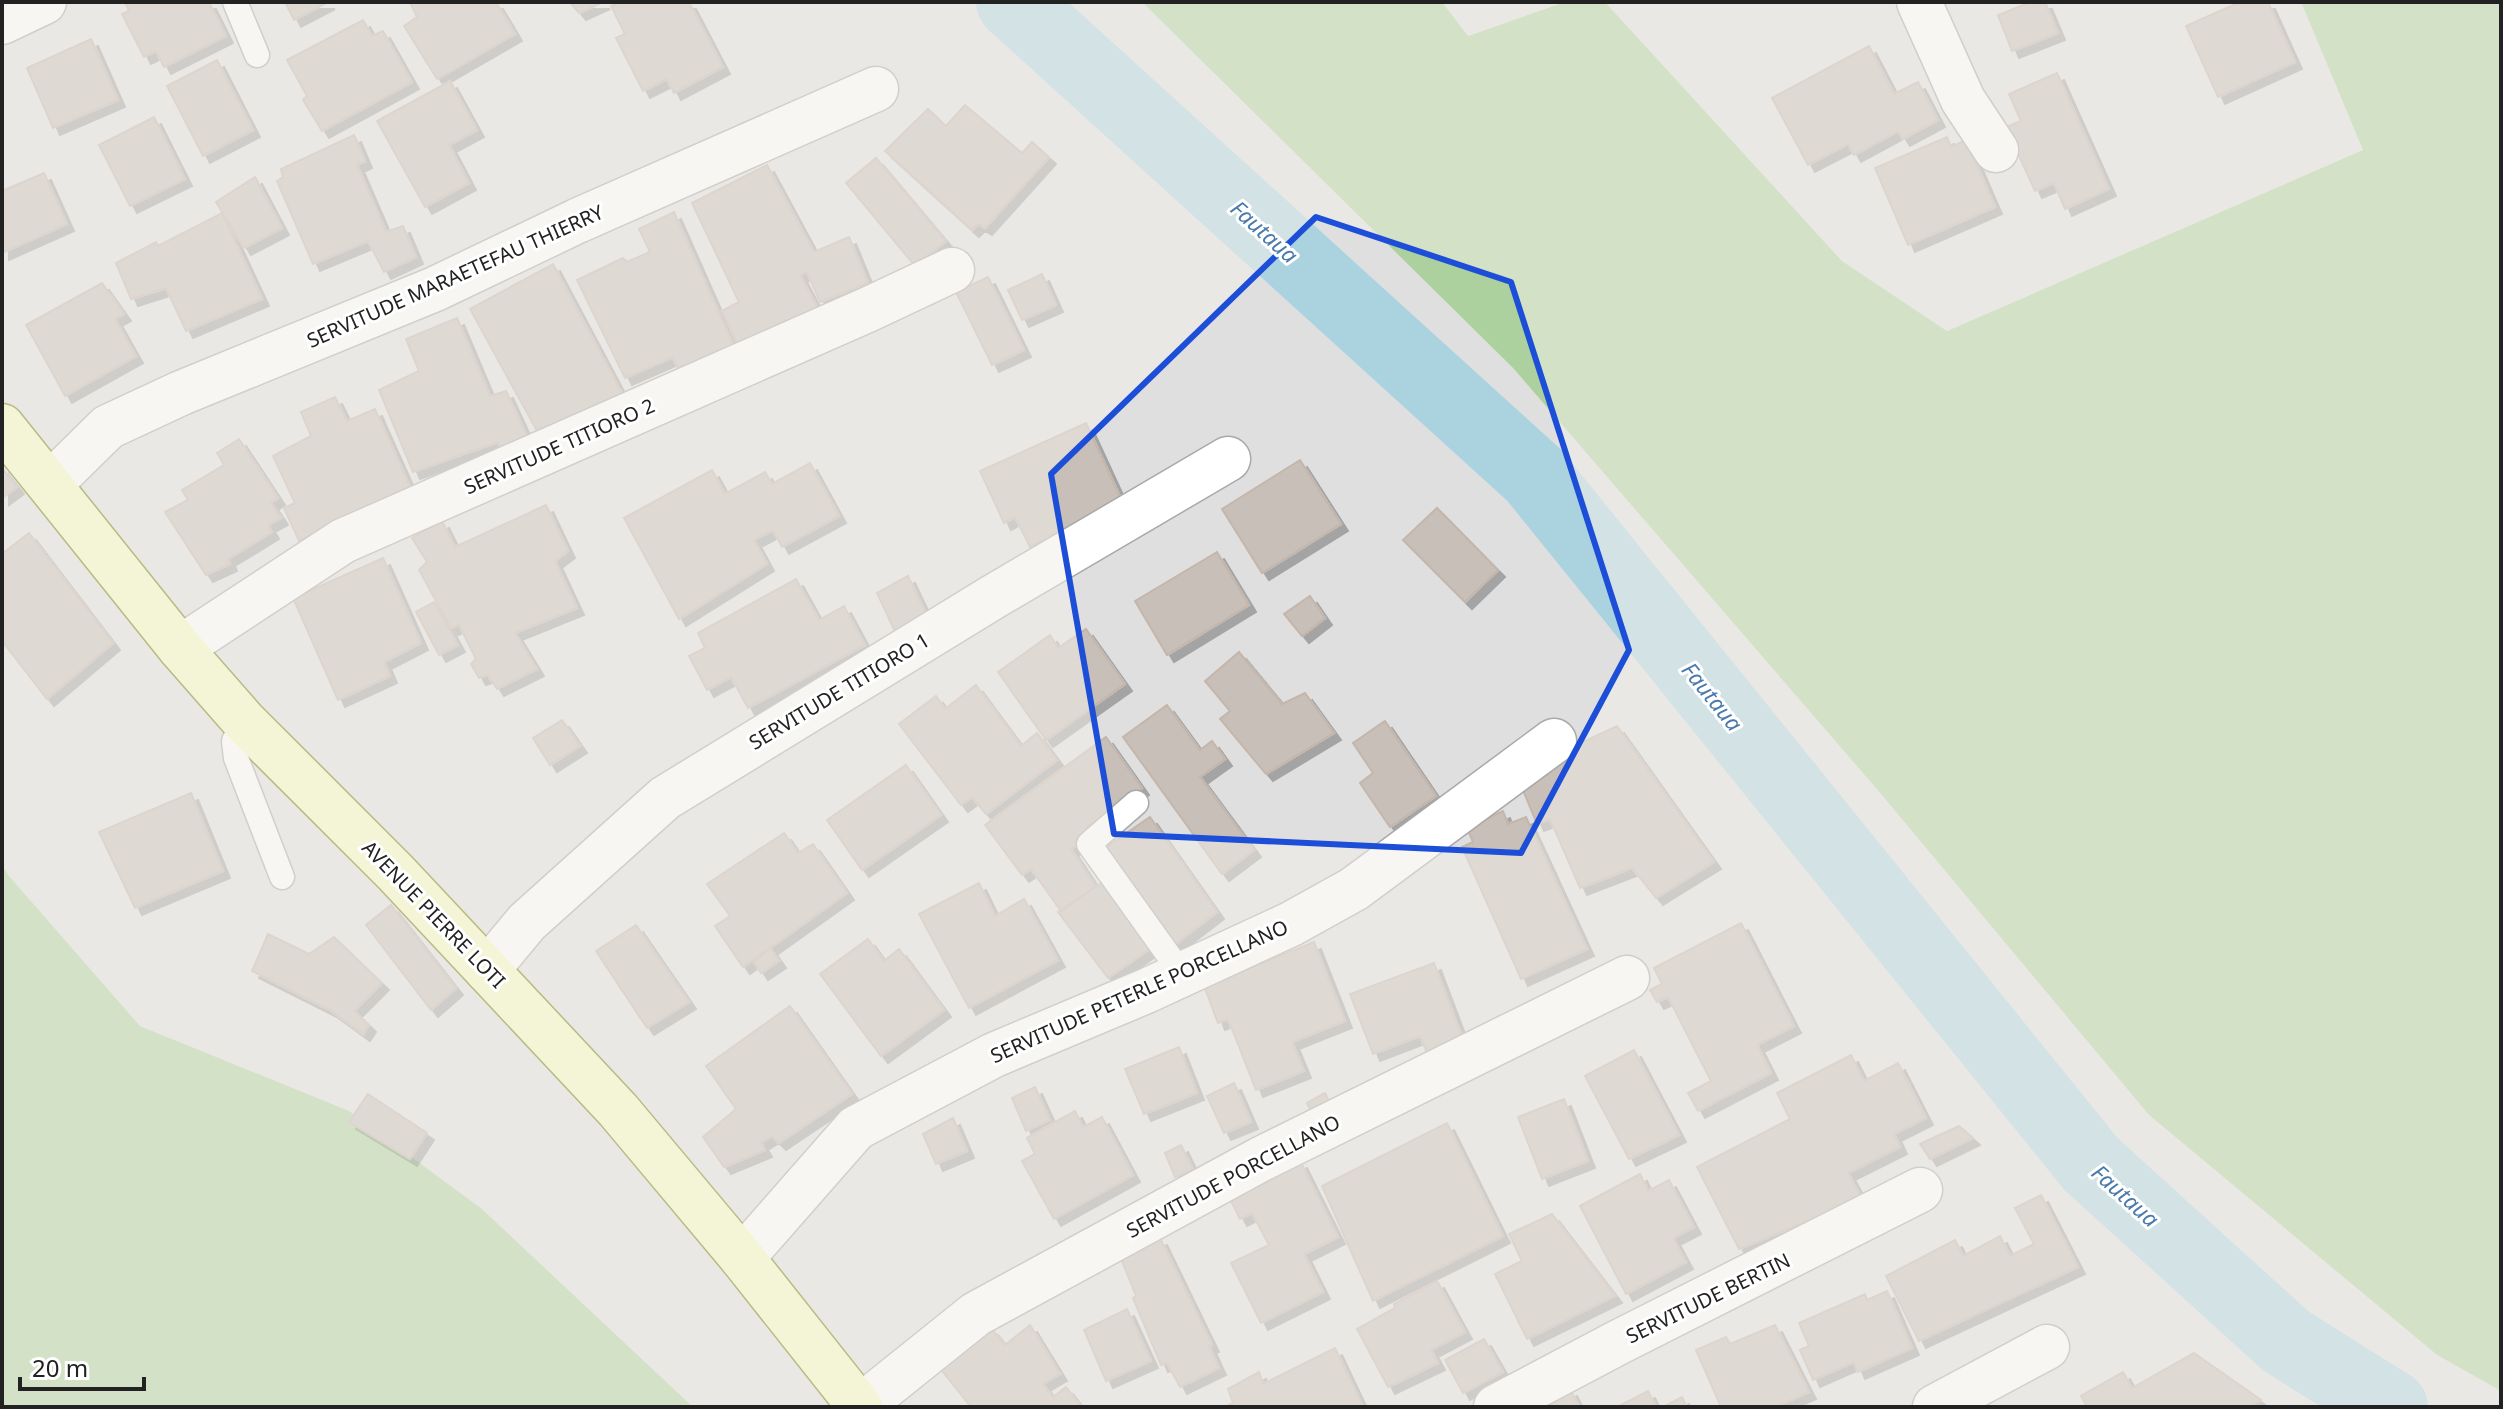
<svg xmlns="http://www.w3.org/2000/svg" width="2503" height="1409" viewBox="0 0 2503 1409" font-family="'Noto Sans',sans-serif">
<defs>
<filter id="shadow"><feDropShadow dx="7" dy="7" stdDeviation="0" flood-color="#0004"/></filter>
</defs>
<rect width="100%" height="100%" fill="#f2efe9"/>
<path fill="#e0dfdf" d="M 2,2 L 1142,2 L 1513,368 L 1881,794 L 2149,1115 L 2437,1355 L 2501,1391 L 2501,1407 L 693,1407 L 482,1209 L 349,1112 L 140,1026 L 9,876 L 2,865 Z
M 1442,2 L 1565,2 L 1468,36 Z
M 1605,2 L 2301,2 L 2363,150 L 1947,331 L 1842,261 Z"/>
<path fill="#add19e" d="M 1142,2 L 1442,2 L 1468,36 L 1565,2 L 1605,2 L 1842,261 L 1947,331 L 2363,150 L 2301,2 L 2501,2 L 2501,1391 L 2437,1355 L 2149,1115 L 1881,794 L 1513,368 Z
M 2,865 L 9,876 L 140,1026 L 349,1111 L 482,1209 L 693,1407 L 2,1407 Z"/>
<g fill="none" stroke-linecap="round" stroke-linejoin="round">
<path stroke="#aad3df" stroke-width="74" d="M 1013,2 L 1534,475 L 2091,1164 L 2286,1341 L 2391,1407"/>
</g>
<path fill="#c7bfb8" stroke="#c4b6ab" stroke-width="2" filter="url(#shadow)" d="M 125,2 L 209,2 L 226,36 L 164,67 L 156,51 L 144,57 L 122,14 L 129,11 Z
M 285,2 L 328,2 L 294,20 Z
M 410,2 L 496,2 L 515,34 L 437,79 L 404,26 L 417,17 Z
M 570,2 L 603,2 L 579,13 Z
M 620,2 L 689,2 L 723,67 L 674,93 L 667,79 L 643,91 L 616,38 L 625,34 L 611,6 Z
M 2031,2 L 2045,2 L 2058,33 L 2012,51 L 1998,15 Z
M 2240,2 L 2268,2 L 2295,62 L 2218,97 L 2186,26 Z
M 363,20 L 372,36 L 383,31 L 412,82 L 322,131 L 303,100 L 307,96 L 287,60 Z
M 91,39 L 118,100 L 53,128 L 27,68 Z
M 1869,46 L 1894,94 L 1918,82 L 1938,120 L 1903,139 L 1898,131 L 1854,155 L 1848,144 L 1808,165 L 1772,98 Z
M 217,60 L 253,130 L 203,156 L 167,86 Z
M 2057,73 L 2109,189 L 2065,209 L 2054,183 L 2035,191 L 2006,127 L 2021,121 L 2009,94 Z
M 450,81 L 477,130 L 449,145 L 469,183 L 425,207 L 377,121 Z
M 965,105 L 1022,153 L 1032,142 L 1049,157 L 985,228 L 978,224 L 972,230 L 885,151 L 928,109 L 946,126 Z
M 154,117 L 185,179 L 130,206 L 99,145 Z
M 354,135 L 365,161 L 357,165 L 386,232 L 403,226 L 416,257 L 384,272 L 368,241 L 313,264 L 277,181 L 283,177 L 281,169 Z
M 1947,137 L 1951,147 L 1966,140 L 1995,207 L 1908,245 L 1875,168 Z
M 876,158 L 946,241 L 915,266 L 846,183 Z
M 767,165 L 814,252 L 849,237 L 868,283 L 820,302 L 807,272 L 800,275 L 818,309 L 741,351 L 722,311 L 739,302 L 692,203 Z
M 44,173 L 67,224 L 2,253 L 2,191 Z
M 255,177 L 282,228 L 244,248 L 216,202 Z
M 674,212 L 737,354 L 683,380 L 673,357 L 625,378 L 577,280 L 623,258 L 627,262 L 650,252 L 639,229 Z
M 222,213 L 262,299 L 186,331 L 166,288 L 131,299 L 116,263 L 156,242 L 158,246 Z
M 553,264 L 627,403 L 543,442 L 470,309 Z
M 1042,274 L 1056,305 L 1022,320 L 1008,290 Z
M 988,277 L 1024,350 L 992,365 L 956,292 Z
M 102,283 L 124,314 L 115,319 L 136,356 L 65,396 L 26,325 Z
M 457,318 L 490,396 L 506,391 L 529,441 L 502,452 L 498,442 L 413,472 L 379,390 L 419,371 L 406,339 Z
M 335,397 L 347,421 L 375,409 L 410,487 L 299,541 L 284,508 L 295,503 L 273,456 L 311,436 L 301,412 Z
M 1086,423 L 1123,503 L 1030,547 L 1015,517 L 1004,523 L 980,471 Z
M 239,439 L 278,498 L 271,503 L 281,518 L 268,525 L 272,532 L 228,559 L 230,564 L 206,575 L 165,512 L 188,500 L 182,490 L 224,465 L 217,453 Z
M 1300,460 L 1341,524 L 1262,573 L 1222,509 Z
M 810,463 L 839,516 L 782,547 L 773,530 L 754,540 L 767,564 L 679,619 L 624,518 L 712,470 L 725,494 L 765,472 L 772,484 Z
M 2,468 L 17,487 L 2,498 Z
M 546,505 L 568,551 L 555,561 L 577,608 L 515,633 L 537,669 L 497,689 L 488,675 L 479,678 L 471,664 L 476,659 L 459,625 L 451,628 L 419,570 L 427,562 L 412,538 L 442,521 L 455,547 Z
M 1437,508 L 1498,570 L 1465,602 L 1403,540 Z
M 29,533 L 113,643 L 47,699 L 2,641 L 2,554 Z
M 1217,552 L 1249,605 L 1167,655 L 1135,601 Z
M 383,558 L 421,643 L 384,662 L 390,676 L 338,700 L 293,598 Z
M 908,576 L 928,618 L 897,636 L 877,593 Z
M 796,579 L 819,620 L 844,606 L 865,645 L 748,708 L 731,677 L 707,690 L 689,656 L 705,648 L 698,633 Z
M 1310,596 L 1325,618 L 1302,636 L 1284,614 Z
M 434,602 L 458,645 L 439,655 L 416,612 Z
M 1086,629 L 1125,684 L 1046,740 L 998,672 L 1050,635 L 1058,648 Z
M 1239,652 L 1282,704 L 1305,693 L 1334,733 L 1266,774 L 1220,719 L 1230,711 L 1205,681 Z
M 976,685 L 1021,746 L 1037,733 L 1057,760 L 986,814 L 972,797 L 961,805 L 899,724 L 936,696 L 945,709 Z
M 1167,705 L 1200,750 L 1212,741 L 1225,759 L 1200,777 L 1254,850 L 1222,874 L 1123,737 Z
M 562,720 L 580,746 L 550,765 L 533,738 Z
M 1385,721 L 1436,796 L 1390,827 L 1360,783 L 1373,773 L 1353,743 Z
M 1617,726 L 1714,862 L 1656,898 L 1632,868 L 1580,888 L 1550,819 L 1537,824 L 1520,783 L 1547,775 L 1566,750 Z
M 1106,737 L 1142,788 L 1087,827 L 1092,836 L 1071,849 L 1096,887 L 1061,911 L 1031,869 L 1022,875 L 985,825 Z
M 906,765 L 941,815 L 862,870 L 827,820 Z
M 191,793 L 223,871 L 135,908 L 99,832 Z
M 1503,811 L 1508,824 L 1526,817 L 1587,949 L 1521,979 L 1462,847 L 1473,842 L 1467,828 Z
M 1150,817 L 1217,912 L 1174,945 L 1105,848 Z
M 784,833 L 798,853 L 813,844 L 847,893 L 743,967 L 715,926 L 730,916 L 707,884 Z
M 1106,880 L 1151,948 L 1108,978 L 1058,912 Z
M 979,883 L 995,916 L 1024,899 L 1058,960 L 969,1008 L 919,914 Z
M 391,905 L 456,988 L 431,1010 L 366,925 Z
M 1741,923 L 1794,1026 L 1757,1045 L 1771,1073 L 1698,1111 L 1688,1093 L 1711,1081 L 1668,997 L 1657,1002 L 1650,990 L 1662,984 L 1654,968 Z
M 636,925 L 689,1002 L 647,1028 L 596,951 Z
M 268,934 L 309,954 L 334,937 L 382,983 L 354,1011 L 369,1025 L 363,1034 L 330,1010 L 252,971 Z
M 868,939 L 884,961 L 899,949 L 944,1010 L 881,1056 L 820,974 Z
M 1314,942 L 1345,1021 L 1292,1042 L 1304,1071 L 1256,1090 L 1228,1019 L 1218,1023 L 1204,986 Z
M 770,948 L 779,961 L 761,973 L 754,962 Z
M 1434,963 L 1463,1040 L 1427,1053 L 1420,1036 L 1373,1054 L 1350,994 Z
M 790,1006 L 852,1094 L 779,1143 L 772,1136 L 761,1143 L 765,1150 L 724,1167 L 703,1137 L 736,1109 L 706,1066 Z
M 1179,1047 L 1197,1093 L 1144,1114 L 1125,1069 Z
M 1634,1050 L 1679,1135 L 1629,1159 L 1585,1076 Z
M 1851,1055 L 1864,1081 L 1898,1063 L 1926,1118 L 1894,1134 L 1900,1147 L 1848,1173 L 1862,1199 L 1739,1249 L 1697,1167 L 1790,1119 L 1777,1093 Z
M 1234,1083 L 1251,1122 L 1224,1133 L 1207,1096 Z
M 1035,1087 L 1050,1120 L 1026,1131 L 1012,1098 Z
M 1325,1093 L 1332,1107 L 1313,1115 L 1307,1103 Z
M 368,1094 L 427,1133 L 410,1159 L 349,1122 Z
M 1564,1099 L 1588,1161 L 1542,1179 L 1518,1117 Z
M 1075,1111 L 1083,1127 L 1102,1117 L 1133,1175 L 1054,1219 L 1022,1161 L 1035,1154 L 1027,1138 Z
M 953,1118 L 967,1151 L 936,1164 L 923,1134 Z
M 1447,1123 L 1503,1236 L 1373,1301 L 1322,1186 Z
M 1959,1126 L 1973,1138 L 1930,1159 L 1920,1144 Z
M 1181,1145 L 1193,1170 L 1175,1177 L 1165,1153 Z
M 1300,1161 L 1338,1237 L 1304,1254 L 1323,1292 L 1261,1323 L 1231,1263 L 1269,1245 L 1252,1213 L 1240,1219 L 1229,1197 Z
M 1640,1174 L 1648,1191 L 1669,1180 L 1694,1227 L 1673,1238 L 1686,1262 L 1626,1294 L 1580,1206 Z
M 2041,1195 L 2078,1267 L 1919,1341 L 1886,1276 L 1955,1240 L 1963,1256 L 2000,1236 L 2010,1256 L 2034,1244 L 2015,1208 Z
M 1552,1214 L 1615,1296 L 1527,1339 L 1495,1274 L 1522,1261 L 1509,1234 Z
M 1160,1238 L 1212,1345 L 1209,1346 L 1219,1368 L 1180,1387 L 1167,1363 L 1161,1365 L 1133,1298 L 1136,1296 L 1120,1256 Z
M 1437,1281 L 1465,1332 L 1431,1350 L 1438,1363 L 1388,1387 L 1357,1329 L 1395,1308 L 1394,1304 Z
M 1887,1291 L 1912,1348 L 1858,1372 L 1854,1362 L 1813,1380 L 1800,1350 L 1809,1346 L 1799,1323 L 1865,1294 L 1867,1300 Z
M 1127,1309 L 1151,1361 L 1106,1381 L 1084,1330 Z
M 1030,1325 L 1060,1374 L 1043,1384 L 1053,1397 L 1066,1387 L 1081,1407 L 971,1407 L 939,1367 L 991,1328 L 1005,1345 Z
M 1775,1325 L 1809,1392 L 1775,1407 L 1721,1407 L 1696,1350 L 1726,1337 L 1730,1344 Z
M 1484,1339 L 1503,1372 L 1463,1393 L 1445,1360 Z
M 1335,1348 L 1362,1405 L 1358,1407 L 1225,1407 L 1233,1403 L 1228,1389 L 1259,1372 L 1263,1384 Z
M 2194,1353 L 2261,1400 L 2248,1407 L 2087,1407 L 2081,1396 L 2123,1372 L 2132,1388 Z
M 1570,1389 L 1579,1407 L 1534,1407 Z
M 1648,1391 L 1656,1407 L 1617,1407 Z
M 1682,1397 L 1687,1407 L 1663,1407 Z"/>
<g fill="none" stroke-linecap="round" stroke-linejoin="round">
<defs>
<path id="service" d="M 235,2 L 257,55
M 244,721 L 234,741 L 236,758 L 282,877
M 1136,803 L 1089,844 L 1182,974"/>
<path id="minor" d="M 1919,2 L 1963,100 L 1996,150
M 2,22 L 44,2
M 50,484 L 108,427 L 181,393 L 435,289 L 577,221 L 876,89
M 180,648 L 343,541 L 867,310 L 952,270
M 487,970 L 527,922 L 665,798 L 993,597 L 1228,459
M 742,1258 L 856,1128 L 994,1055 L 1146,991 L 1291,924 L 1354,889 L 1554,741
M 860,1407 L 976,1314 L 1261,1159 L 1627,978
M 1496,1407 L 1619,1342 L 1920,1190
M 1935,1407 L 2047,1347"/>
<path id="secondary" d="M 2,426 L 180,648 L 244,721 L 396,873 L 618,1110 L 742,1258 L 860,1407"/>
</defs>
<use href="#service" stroke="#a9a9a9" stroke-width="27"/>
<use href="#minor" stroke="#a9a9a9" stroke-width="47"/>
<use href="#secondary" stroke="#707d05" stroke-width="47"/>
<use href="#service" stroke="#fff" stroke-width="24"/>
<use href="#minor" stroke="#fff" stroke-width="44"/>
<use href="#secondary" stroke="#f7fabf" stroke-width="44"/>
</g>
<path d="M0 0H2503V1409H0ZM 1316,217 L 1511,282 L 1629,650 L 1521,853 L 1114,834 L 1051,474 Z" fill="#f2efe9" fill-opacity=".55" fill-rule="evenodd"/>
<path fill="none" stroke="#1d4ed8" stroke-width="6" stroke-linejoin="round" d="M 1316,217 L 1511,282 L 1629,650 L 1521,853 L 1114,834 L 1051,474 Z"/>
<g text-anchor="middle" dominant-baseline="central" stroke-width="6" stroke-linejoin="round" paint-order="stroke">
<g font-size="20" fill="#222" stroke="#fff">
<text transform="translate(455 276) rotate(-24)">SERVITUDE MARAETEFAU THIERRY</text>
<text transform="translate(559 446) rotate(-24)">SERVITUDE TITIORO 2</text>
<text transform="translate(839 691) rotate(-31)">SERVITUDE TITIORO 1</text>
<text transform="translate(434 914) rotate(46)">AVENUE PIERRE LOTI</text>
<text transform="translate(1139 991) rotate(-24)">SERVITUDE PETERLE PORCELLANO</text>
<text transform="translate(1233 1176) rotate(-28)">SERVITUDE PORCELLANO</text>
<text transform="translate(1708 1298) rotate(-26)">SERVITUDE BERTIN</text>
</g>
<g font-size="22" font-style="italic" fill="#4a7aab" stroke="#fff">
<text transform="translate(1265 231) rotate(42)">Fautaua</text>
<text transform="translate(1713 696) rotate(51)">Fautaua</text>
<text transform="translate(2126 1195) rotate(42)">Fautaua</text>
</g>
</g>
<rect width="2503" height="1409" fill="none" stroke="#222222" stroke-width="8"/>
<path d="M20 1377v12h124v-12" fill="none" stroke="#222222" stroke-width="4"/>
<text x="32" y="1377" font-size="24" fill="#222222" stroke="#ffffff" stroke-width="6" paint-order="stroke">20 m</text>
</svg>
